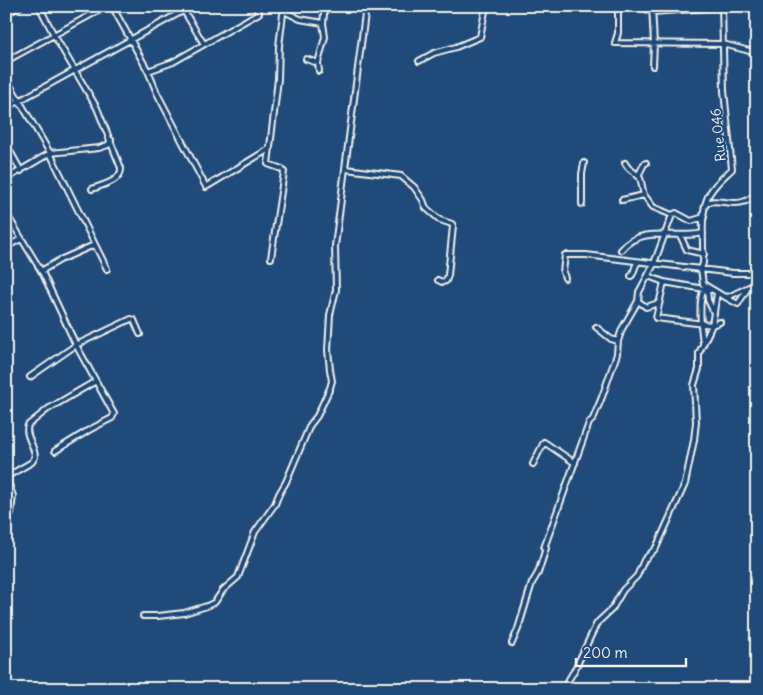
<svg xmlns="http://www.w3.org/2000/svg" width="763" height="695" viewBox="0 0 763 695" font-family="Delius,sans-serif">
<rect width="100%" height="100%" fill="#1f4a7a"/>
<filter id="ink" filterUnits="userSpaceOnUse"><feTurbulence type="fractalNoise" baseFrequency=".02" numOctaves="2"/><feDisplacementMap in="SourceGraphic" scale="10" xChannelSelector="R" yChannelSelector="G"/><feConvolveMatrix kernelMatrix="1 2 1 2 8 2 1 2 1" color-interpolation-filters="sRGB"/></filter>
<g filter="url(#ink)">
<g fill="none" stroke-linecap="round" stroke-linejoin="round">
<defs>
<path id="street" d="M 39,6 L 54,35 L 97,108 L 121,168 C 122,181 102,185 92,189
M 112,6 L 148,71 L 157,93 L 206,187 L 269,149
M 181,6 L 204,44
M 618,6 L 618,33 L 615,43 L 723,44 L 757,53
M 652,6 L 654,44 L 653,66
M 722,6 L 724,91 L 732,169 C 724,177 711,187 707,199 C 700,216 704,244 703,263 L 701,269 L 703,284 L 723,296 L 728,297 L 757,283
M 618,7 L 644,8 L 652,12 L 722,7
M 284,11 L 300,19 L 323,23
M 6,14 L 21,6
M 306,59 L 318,63
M 6,61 L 107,6
M 419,61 L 434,53 L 456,47 L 480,37 L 486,6
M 148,71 L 173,62 L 259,13 L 255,6
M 319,71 L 318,63 L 325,37 L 323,23 L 325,6
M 6,78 L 50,153 L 107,269
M 6,108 L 192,6
M 6,144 L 21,171
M 625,163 C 629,172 636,171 640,178 C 642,183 642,189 644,195
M 346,169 L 401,176 L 414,187 L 423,200 L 426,208 L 440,220 L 452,224 L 453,226 L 448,275 L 446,281 L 442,282 L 438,280
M 638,176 L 644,164 L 646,163
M 6,179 L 50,153 L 99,148 L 108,145 L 111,140
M 622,200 L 644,195 L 653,207 L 672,215 L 676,213 L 691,221 L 704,217
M 582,204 L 582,174 L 584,163
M 705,205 C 716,193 739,215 757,192
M 6,213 L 43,274 L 76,345 L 114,414 L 112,418 L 89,430 L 55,451
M 680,235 L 687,250 L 704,254
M 6,247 L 21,239
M 621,250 C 641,224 677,240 703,233
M 271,258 L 284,172 L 282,169 L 268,164 L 278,79 L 279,46 L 284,6
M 41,271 L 60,260 L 94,245
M 631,276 C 635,274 633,267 638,262
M 648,276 L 664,282
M 565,278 L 563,272 L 565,255 L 586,255 L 733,273 L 757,273
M 707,289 L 708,300 L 714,313
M 710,290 L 664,282 L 656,318 L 712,325 L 717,293
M 725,297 L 738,304 L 748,288
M 638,301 L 646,307 L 659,303
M 596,327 L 611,339 L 618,341
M 703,343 C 701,330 698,300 704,289
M 30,377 L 76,345 L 131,319 L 134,320 L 140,334
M 533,464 L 544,442 L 575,463
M 6,476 L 13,496 L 11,513
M 6,477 L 32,462 L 35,457 C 35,446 24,435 28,425 L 48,409 L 96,381
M 143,616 L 158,616 L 184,613 L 207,606 L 215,602 L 223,590 L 238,577 L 255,532 L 275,504 L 279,494 L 286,482 L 310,425 L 317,416 L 330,388 L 332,381 L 330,370 L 328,350 L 330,315 L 336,290 L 335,246 L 366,6
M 512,643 L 518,629 L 532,583 L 538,573 L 546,548 L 544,548 L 589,423 L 593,419 L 602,397 L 617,354 L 618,341 L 622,329 L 638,301 L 639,292 L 653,266 L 672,215
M 563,689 L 574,671 L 597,623 L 612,609 L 623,590 L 637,576 L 644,560 L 656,548 L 685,484 L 694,440 L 696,422 L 694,385 L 699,369 L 699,353 L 712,325 L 720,322"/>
</defs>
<use href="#street" stroke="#f4f1e8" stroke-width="8"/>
<use href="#street" stroke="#1f4a7a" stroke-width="4"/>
</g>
</g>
<g text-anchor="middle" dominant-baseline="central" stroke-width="4" stroke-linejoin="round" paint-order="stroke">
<g font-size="14" fill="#f4f1e8" stroke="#1f4a7a">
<text transform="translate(718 135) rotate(-96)">Rue 046</text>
</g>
</g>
<rect width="763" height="695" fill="none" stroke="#1f4a7a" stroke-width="25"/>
<rect x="12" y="12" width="738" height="670" fill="none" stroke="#f4f1e8" stroke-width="2" filter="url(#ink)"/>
<path d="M576 658v8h110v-8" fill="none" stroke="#f4f1e8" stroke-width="2.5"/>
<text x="583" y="658" font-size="15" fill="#f4f1e8" stroke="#1f4a7a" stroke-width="4" paint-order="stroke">200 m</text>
</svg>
